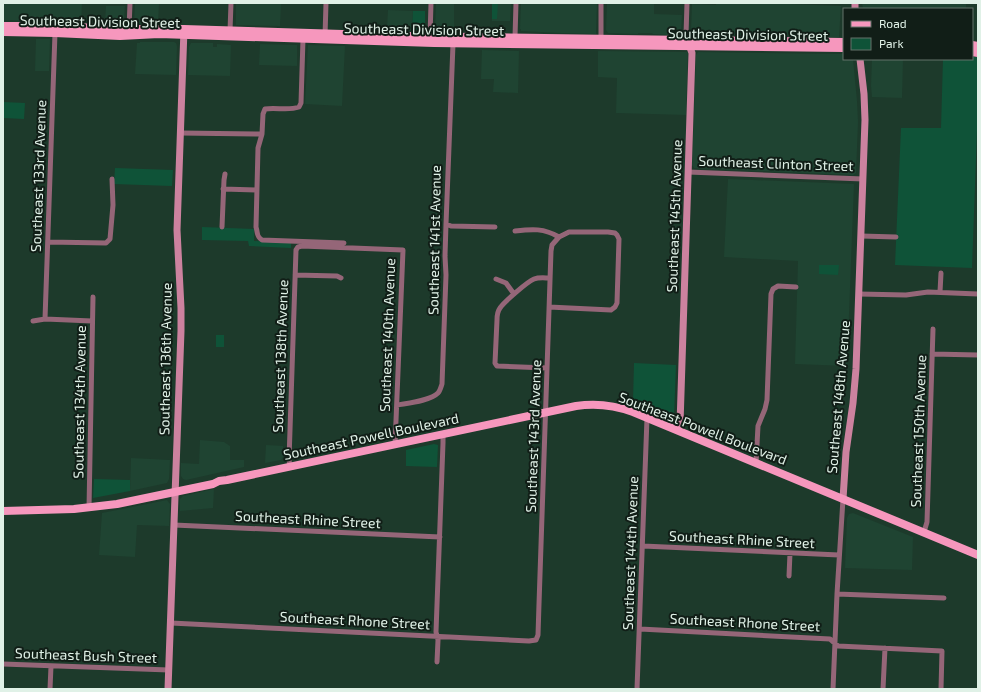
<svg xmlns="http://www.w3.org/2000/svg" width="981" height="692" viewBox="0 0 981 692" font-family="'Exo 2',sans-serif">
<rect width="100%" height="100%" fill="#1d3a2b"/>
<path fill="#1f4432" d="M 3,3 L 82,3 L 81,22 L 3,20 Z
M 135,3 L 159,3 L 158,24 L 134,23 Z
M 236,3 L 281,3 L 280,26 L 236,25 Z
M 436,3 L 454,3 L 454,31 L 435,30 Z
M 492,3 L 511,3 L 510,21 L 492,21 Z
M 521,3 L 597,3 L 596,34 L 561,33 L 521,31 L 521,29 L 520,29 Z
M 607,3 L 654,4 L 654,14 L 682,15 L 681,33 L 678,34 L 671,35 L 653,34 L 652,33 L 638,33 L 638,34 L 608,33 L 606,30 Z
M 716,3 L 764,3 L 841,6 L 839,37 L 820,37 L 819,36 L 696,35 L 691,31 L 692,4 L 716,5 Z
M 862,3 L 966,3 L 966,9 L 863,9 Z
M 106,6 L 125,6 L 124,21 L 122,23 L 105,22 Z
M 388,10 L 413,11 L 412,30 L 387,29 Z
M 36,39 L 50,39 L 49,71 L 35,71 Z
M 140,42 L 174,42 L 176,43 L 177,46 L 176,75 L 135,74 L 137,43 L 140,43 Z
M 191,43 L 213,43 L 213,47 L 217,47 L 217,44 L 231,45 L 230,76 L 188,75 L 189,47 Z
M 260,44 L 297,45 L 297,66 L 259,65 Z
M 308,45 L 345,46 L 342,106 L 305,104 Z
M 482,50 L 519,51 L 518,93 L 493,92 L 494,79 L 481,79 Z
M 598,51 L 688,52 L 686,115 L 616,113 L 617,78 L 598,77 Z
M 698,52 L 844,54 L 844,59 L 853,59 L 857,101 L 858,122 L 856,173 L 853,175 L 694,168 L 692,165 L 696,55 Z
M 872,59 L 903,59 L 902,98 L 872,97 L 871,86 Z
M 728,179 L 854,184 L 847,366 L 795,364 L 798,261 L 724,257 Z
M 200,440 L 224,442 L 230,446 L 230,460 L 244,460 L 244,467 L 186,480 L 183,479 L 181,476 L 181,463 L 199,464 Z
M 266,445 L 283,446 L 283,457 L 281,460 L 265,463 Z
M 131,458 L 170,460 L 169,479 L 167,483 L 130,491 Z
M 214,489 L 213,508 L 180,511 L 180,499 L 183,496 Z
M 167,500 L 170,504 L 169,526 L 137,525 L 135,557 L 99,555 L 102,513 Z
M 853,513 L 913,537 L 912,570 L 845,568 L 847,518 L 849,514 Z"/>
<path fill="#0f5338" d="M 492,3 L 498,3 L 497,19 L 492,19 Z
M 413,11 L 425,11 L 425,30 L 412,30 Z
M 972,57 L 978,57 L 978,103 L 972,268 L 895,265 L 901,128 L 941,128 L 943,59 L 972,59 Z
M 3,102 L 25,103 L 24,119 L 3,118 Z
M 115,168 L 173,170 L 172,186 L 114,184 Z
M 202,227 L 254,229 L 254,241 L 291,242 L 291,248 L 249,246 L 248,241 L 202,240 Z
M 819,265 L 839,265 L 838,275 L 819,274 Z
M 216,335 L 224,335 L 224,347 L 216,347 Z
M 634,363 L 676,365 L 674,418 L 673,418 L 633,402 Z
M 434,444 L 438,445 L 437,467 L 406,466 L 406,450 Z
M 94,479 L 130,480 L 130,491 L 93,498 Z"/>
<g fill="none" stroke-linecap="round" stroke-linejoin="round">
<path stroke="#956678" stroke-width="5" d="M 687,3 L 686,35 L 688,40
M 129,29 L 130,3
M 230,31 L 231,3
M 325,36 L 326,3
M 430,37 L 431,3
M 515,37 L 516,3
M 303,39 L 301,103 L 299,107 C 288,111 276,107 265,109 L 263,114 L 262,134 L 258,148 L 256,227 C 258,233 256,236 262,240 L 344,243
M 601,39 L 601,3
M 180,133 L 262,134
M 688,172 L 863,179
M 223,189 L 257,190
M 446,224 L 451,226 L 495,227
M 222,227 L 224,180 L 225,174
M 515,231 C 532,229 544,228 559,237 L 569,232 L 608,232 L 615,233 L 617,235 L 619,239 L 617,303 L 615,307 L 611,310 L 549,307
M 861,236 L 896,237
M 48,242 L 106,243 L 110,239 L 113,205 L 112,179
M 295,275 L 337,276 L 341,278
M 496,279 L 506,283 L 514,294
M 940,292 L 941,273
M 859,294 L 906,295 L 928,292 L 978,294
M 45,319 L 55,33
M 33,321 L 45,319 L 92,321
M 932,354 L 978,355
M 547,368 L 497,366 L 495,363 L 497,320 C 497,316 497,312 500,308 C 504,302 527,282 534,279 C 539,277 545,278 550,278
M 397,405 C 408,403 430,401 438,393 C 440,391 441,387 442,384 L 446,275 L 445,256 L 446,224 L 453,44
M 756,463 L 758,426 L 765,409 L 767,400 L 771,294 L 773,289 L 778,286 L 796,287
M 290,467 L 289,460 L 296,250 L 298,247 L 302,246 L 403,250 L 395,445
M 89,508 L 93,297
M 174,525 L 440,537
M 924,532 L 927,522 L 933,329
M 643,546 L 839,555
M 789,576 L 790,553
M 837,594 L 944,598
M 171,623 L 529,641 L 536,640 L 538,635 L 539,604 L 551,251 L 552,245 L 559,237
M 640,629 L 830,639 L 838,646 L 942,651 L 941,689
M 437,662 L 438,640 L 436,632 L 443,443 L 443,435
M 3,664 L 169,670
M 50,689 L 51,666
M 637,689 L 647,418
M 833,689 L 837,594 L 843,499
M 883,689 L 885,648"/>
<path stroke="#cc829f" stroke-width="7" d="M 855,3 L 855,9
M 678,430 L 680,424 L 681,393 L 692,53 L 688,42
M 843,499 L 846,452 L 853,403 L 856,369 L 865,120 L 864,94 L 860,59
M 168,689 L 181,331 L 181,308 L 177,230 L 184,29"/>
<path stroke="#f697bd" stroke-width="8" d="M 3,26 L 47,26 L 129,29 L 184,29 L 407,36 L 844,42
M 3,32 L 55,33 L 120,36 L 159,34 L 434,43 L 844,48
M 972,45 L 978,46
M 972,52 L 978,53
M 3,511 L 74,509 L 117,504 L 213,484 L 219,481 L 227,480 L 576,406 C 596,403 614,405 633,412 L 978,555"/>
</g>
<g text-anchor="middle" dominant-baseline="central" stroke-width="4" stroke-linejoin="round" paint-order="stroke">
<g font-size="14" fill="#e0f1e7" stroke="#111e17">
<text transform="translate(100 21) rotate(1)">Southeast Division Street</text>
<text transform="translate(424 29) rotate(1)">Southeast Division Street</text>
<text transform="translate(748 34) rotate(1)">Southeast Division Street</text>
<text transform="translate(776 163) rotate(2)">Southeast Clinton Street</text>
<text transform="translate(38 176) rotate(-88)">Southeast 133rd Avenue</text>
<text transform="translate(674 216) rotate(-88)">Southeast 145th Avenue</text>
<text transform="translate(434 240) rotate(-89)">Southeast 141st Avenue</text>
<text transform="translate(387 335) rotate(-88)">Southeast 140th Avenue</text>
<text transform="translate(280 356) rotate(-88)">Southeast 138th Avenue</text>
<text transform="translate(165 359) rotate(-89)">Southeast 136th Avenue</text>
<text transform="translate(838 397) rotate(-85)">Southeast 148th Avenue</text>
<text transform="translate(79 402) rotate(-89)">Southeast 134th Avenue</text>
<text transform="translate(703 428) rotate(21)">Southeast Powell Boulevard</text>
<text transform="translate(918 431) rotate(-88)">Southeast 150th Avenue</text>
<text transform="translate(371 436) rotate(-12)">Southeast Powell Boulevard</text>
<text transform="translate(533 436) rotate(-88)">Southeast 143rd Avenue</text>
<text transform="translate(308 519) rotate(3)">Southeast Rhine Street</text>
<text transform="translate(742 539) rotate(3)">Southeast Rhine Street</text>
<text transform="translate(630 553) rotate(-88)">Southeast 144th Avenue</text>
<text transform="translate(355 620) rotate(3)">Southeast Rhone Street</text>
<text transform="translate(745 622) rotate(3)">Southeast Rhone Street</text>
<text transform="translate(86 655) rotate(2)">Southeast Bush Street</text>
</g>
</g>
<rect width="981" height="692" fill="none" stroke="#e0f1e7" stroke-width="8"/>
<rect x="843" y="8" width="130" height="52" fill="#111e17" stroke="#64726a"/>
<rect x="851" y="21" width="20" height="6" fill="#f697bd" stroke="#64726a"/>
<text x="879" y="28" font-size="12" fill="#e0f1e7">Road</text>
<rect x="851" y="38" width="20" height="12" fill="#0f5338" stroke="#64726a"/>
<text x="879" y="48" font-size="12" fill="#e0f1e7">Park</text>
</svg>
